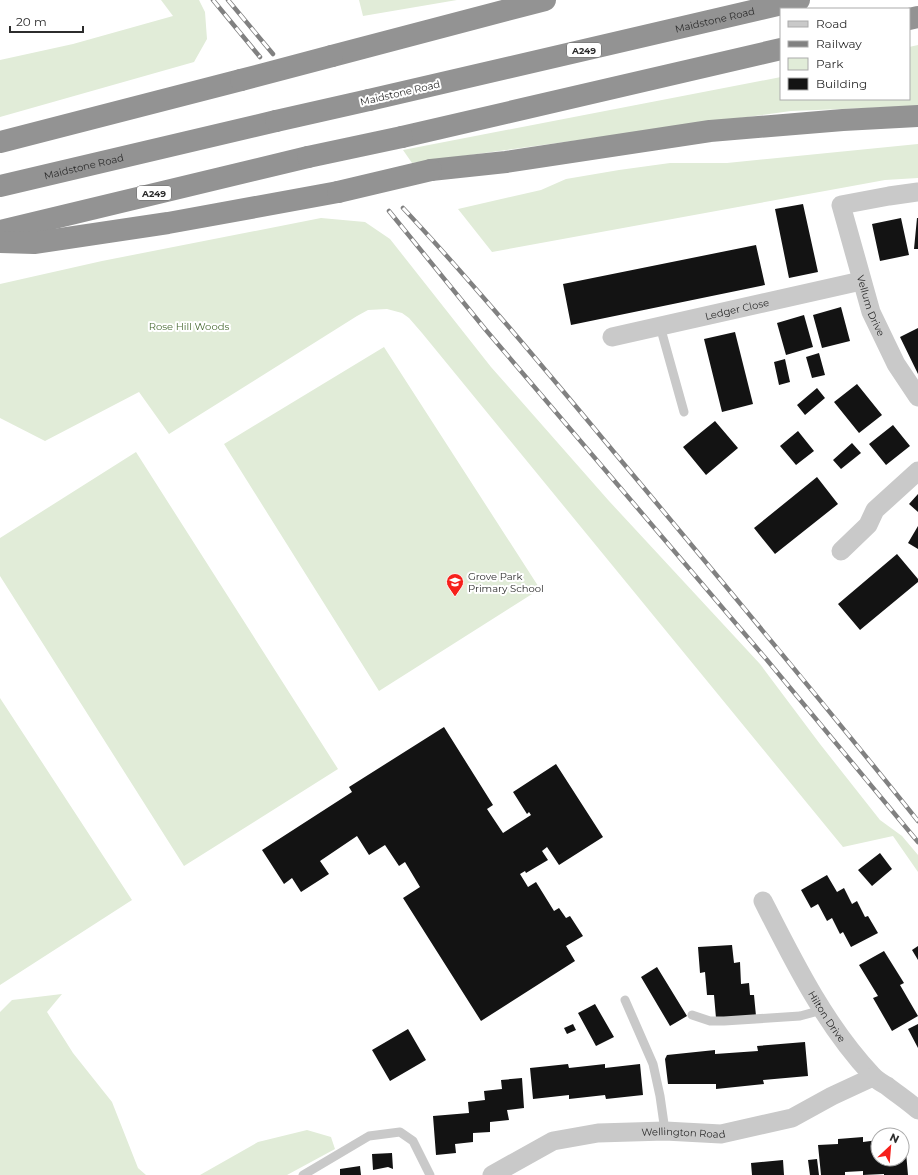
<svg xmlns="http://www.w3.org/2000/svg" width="918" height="1175" viewBox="0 0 918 1175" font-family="Montserrat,sans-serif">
<rect width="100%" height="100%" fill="#fff"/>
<path fill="#e1ecd8" d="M 161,0 L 199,0 L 205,12 L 207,39 L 194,62 L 0,117 L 0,60 L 73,44 L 173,16 Z
M 359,0 L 457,0 L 363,16 Z
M 918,45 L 918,106 L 791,111 L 412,163 L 403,150 L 781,77 L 781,99 L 909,99 L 909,47 Z
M 918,144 L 918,178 L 885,180 L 492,252 L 458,209 L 541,190 L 566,179 L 619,170 L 670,163 L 727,163 Z
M 321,218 L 365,222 L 390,239 L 491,367 L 609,501 L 760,664 L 820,744 L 880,820 L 902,836 L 918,855 L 918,872 L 893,836 L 843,847 L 422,333 L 409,318 L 402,313 L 387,309 L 368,310 L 357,316 L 169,434 L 139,392 L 45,441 L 0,418 L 0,284 L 102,261 Z
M 384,347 L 540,589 L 379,691 L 224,444 Z
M 136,452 L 338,769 L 184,866 L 0,576 L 0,538 Z
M 0,698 L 132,900 L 0,985 Z
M 62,994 L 47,1012 L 73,1053 L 112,1102 L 138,1168 L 146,1175 L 0,1175 L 0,1012 L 12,1000 Z
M 307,1130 L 331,1137 L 335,1149 L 287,1175 L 200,1175 L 258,1142 Z"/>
<path fill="#131313" d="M 803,204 L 818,272 L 789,278 L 775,209 Z
M 901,218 L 909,255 L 880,261 L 872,224 Z
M 917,218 L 918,218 L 918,249 L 914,249 Z
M 756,245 L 765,285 L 571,325 L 563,284 Z
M 841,307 L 850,341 L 822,348 L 813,315 Z
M 804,315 L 813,347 L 786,355 L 777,323 Z
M 918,328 L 918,374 L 900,337 Z
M 735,332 L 753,404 L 722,412 L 704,339 Z
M 819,353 L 825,375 L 812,378 L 806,357 Z
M 785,359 L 790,382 L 779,385 L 774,362 Z
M 857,384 L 882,415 L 859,433 L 834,402 Z
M 817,388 L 825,398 L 805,415 L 797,405 Z
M 715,421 L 738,448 L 706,475 L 683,447 Z
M 893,425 L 910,446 L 886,465 L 869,444 Z
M 798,431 L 814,451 L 796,465 L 780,446 Z
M 852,443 L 861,453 L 841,469 L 833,460 Z
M 817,477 L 838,504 L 775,554 L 754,528 Z
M 918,494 L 918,512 L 909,504 Z
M 918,526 L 918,549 L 908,543 Z
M 897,554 L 918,579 L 918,582 L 860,630 L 838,604 Z
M 444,727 L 493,805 L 487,809 L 503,833 L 531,815 L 529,812 L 527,814 L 513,792 L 556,764 L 603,837 L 559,865 L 547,847 L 542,851 L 548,860 L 526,873 L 525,871 L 520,874 L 528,887 L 536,882 L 554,911 L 559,908 L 566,918 L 570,916 L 583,936 L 566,946 L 575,961 L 481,1021 L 403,898 L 420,887 L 405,862 L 399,866 L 385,845 L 369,855 L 357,836 L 320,861 L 329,874 L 301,892 L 292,878 L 284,884 L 262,850 L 352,792 L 349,787 Z
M 880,853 L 892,869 L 872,886 L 858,870 Z
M 827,875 L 837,892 L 844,888 L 852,904 L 857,901 L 865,917 L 868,916 L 878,933 L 851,947 L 843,932 L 840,934 L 832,918 L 827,921 L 818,904 L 811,908 L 801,890 Z
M 732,945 L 734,963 L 740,962 L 741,984 L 749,983 L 750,995 L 754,995 L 756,1016 L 716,1018 L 714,995 L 707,995 L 705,972 L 700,973 L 698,947 Z
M 918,946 L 918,960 L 912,950 Z
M 884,951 L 904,983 L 900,985 L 918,1016 L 892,1031 L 873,998 L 878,996 L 859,965 Z
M 657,967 L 687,1016 L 670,1026 L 641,977 Z
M 595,1004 L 614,1037 L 596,1046 L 578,1013 Z
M 573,1024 L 576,1030 L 567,1034 L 564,1028 Z
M 918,1024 L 918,1048 L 908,1029 Z
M 408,1029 L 426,1060 L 390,1081 L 372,1050 Z
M 805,1042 L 808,1076 L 763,1080 L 764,1084 L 716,1089 L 716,1084 L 668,1084 L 665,1059 L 667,1055 L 715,1050 L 715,1054 L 758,1051 L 757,1046 Z
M 568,1064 L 569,1068 L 605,1064 L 605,1068 L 640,1064 L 643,1095 L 606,1099 L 605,1095 L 569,1099 L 569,1095 L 533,1099 L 530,1068 Z
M 522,1078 L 524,1108 L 507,1110 L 509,1120 L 490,1122 L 490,1132 L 473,1133 L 473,1142 L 455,1144 L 456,1153 L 436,1155 L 433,1116 L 469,1113 L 468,1102 L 485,1100 L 484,1091 L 502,1089 L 501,1080 Z
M 863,1137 L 863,1142 L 878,1140 L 878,1159 L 902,1159 L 902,1142 L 905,1141 L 908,1175 L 884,1175 L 884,1174 L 863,1175 L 863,1171 L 845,1172 L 845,1175 L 821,1175 L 818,1145 L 838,1144 L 838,1139 Z
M 392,1153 L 393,1169 L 388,1167 L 373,1170 L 372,1154 Z
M 817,1159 L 819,1175 L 810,1175 L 808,1160 Z
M 783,1160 L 784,1175 L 752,1175 L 751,1163 Z
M 360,1166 L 361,1175 L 340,1175 L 340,1169 Z"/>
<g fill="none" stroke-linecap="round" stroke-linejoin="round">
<path stroke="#c9c9c9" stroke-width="9" d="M 660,326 L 684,412
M 625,1000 L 653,1064 L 660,1096 L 665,1131
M 692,1015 L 710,1021 L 724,1021 L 800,1016 L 822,1010
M 303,1175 L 369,1136 L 400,1132 L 413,1141 L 430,1175"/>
<g stroke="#c9c9c9" stroke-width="19">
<path id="s1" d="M 918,192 L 889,196 L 841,205 L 871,312 L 896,364 L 918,397"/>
<path id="s2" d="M 612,337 L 861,281"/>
<path d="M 841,551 L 868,525 L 875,510 L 918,471"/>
<path id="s3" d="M 763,901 C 794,962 825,1025 872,1075 C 876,1080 882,1083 887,1086 C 897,1094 908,1101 918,1110"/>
<path id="s4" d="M 492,1175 L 553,1141 L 598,1133 L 665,1131 L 721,1134 L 792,1118 L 832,1096 L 873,1077"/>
</g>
<g stroke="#939393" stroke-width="22">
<path d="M 909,19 L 918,17"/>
<path d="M 332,56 L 545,0"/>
<path id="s5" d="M 369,100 L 799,0"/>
<path d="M 402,137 L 781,49"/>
<path d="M 0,142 L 241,80"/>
<path d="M 431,170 L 506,162 L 710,131 L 843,120 L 918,116"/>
<path id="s6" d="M 0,186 L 276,121"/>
<path d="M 0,231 L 308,157"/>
<path d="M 0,242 L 34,243 L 168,223 L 338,192"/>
</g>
<defs>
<path id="rail" d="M 213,0 L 260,57
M 228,0 L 273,54
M 403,208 C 485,296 562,390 639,482 C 733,595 827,707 918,821
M 389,211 L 485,329 L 767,660 L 918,842"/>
</defs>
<use href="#rail" stroke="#818181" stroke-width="4.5"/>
<use href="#rail" stroke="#fff" stroke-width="3" stroke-dasharray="9" stroke-linecap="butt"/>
<path stroke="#939393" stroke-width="22" d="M 241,80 L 332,56
M 276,121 L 369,100
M 308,157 L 402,137
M 338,192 L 431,170"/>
</g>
<defs>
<symbol id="school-pin" viewBox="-11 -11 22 30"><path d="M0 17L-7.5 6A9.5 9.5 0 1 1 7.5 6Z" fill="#f6201b" stroke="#fff"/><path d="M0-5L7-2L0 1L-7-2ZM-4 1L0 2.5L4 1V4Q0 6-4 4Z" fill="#fff"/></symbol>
</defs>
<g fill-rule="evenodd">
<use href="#school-pin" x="445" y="572" width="20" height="27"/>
</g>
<g text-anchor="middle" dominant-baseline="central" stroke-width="4" stroke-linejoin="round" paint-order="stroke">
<g fill="#fff" stroke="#6b6b6b" stroke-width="1">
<rect x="567" y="43" width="34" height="14" rx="3"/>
<rect x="137" y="186" width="34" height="14" rx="3"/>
</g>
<g font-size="9" font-weight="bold" fill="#2c2c2c">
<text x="584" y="50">A249</text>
<text x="154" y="193">A249</text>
</g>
<g font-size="10" fill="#2c2c2c" stroke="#fff">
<text stroke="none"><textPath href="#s5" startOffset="355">Maidstone Road</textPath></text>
<text transform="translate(400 93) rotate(-13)">Maidstone Road</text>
<text stroke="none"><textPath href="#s6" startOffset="86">Maidstone Road</textPath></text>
<text stroke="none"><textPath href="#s1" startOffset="183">Vellum Drive</textPath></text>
<text stroke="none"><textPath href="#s2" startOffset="128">Ledger Close</textPath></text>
<text stroke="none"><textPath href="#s3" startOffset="132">Hilton Drive</textPath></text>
<text stroke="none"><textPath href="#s4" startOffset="201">Wellington Road</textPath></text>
</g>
<g font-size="10" fill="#4a6c36" stroke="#fff">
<text x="189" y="326">Rose Hill Woods</text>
</g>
<g font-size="10" fill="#2c2c2c" stroke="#fff" text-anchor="start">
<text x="468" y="576">Grove Park<tspan x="468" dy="12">Primary School</tspan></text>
</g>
</g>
<rect x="780" y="8" width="130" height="92" fill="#ffffff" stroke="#ababab"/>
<rect x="788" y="21" width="20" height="6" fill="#c9c9c9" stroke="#ababab"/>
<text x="816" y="28" font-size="12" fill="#2c2c2c">Road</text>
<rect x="788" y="41" width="20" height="6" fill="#818181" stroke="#ababab"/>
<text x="816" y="48" font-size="12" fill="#2c2c2c">Railway</text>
<rect x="788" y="58" width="20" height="12" fill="#e1ecd8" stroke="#ababab"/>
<text x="816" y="68" font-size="12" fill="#2c2c2c">Park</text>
<rect x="788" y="78" width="20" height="12" fill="#131313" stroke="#ababab"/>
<text x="816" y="88" font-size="12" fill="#2c2c2c">Building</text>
<g transform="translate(890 1147) rotate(26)"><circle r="19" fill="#ffffff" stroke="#ababab"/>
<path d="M0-3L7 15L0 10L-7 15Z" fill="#f6201b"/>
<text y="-6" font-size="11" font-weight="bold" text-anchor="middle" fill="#2c2c2c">N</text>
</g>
<path d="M10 26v6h73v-6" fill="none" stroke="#2c2c2c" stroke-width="2"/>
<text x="16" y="26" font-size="12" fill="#2c2c2c" stroke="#ffffff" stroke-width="3" paint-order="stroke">20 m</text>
</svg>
